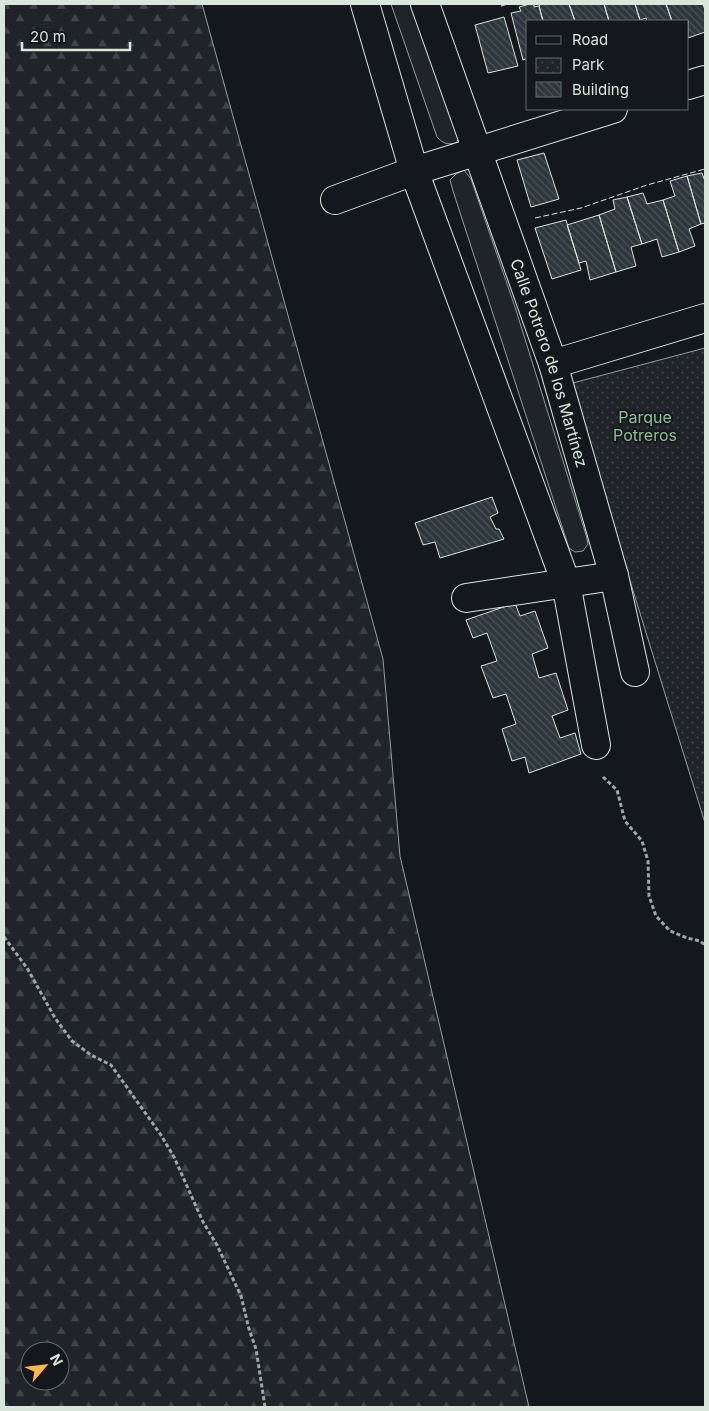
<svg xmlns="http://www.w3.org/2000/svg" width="709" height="1411" viewBox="0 0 709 1411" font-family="Inter,sans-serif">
<defs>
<pattern id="forest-firs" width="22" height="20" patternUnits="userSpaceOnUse" patternTransform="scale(1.25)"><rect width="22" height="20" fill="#202428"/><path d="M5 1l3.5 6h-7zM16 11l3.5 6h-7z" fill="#404447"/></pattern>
<pattern id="park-dots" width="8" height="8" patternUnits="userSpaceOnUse" patternTransform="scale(1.25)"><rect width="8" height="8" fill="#202428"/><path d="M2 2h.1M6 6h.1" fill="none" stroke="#404447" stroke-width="1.8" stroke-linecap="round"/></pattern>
<pattern id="building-back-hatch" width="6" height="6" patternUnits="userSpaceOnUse" patternTransform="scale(1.25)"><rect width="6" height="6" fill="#2c363c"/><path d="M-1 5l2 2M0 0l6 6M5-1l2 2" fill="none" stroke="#4a5358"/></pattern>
</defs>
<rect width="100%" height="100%" fill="#14181c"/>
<path fill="url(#forest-firs)" stroke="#939e99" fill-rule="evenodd" d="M 4,4 L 202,4 L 383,659 L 400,856 L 529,1407 L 4,1407 ZM 30,1351 L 60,1351 L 60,1381 L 30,1381 Z"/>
<path fill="url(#park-dots)" stroke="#939e99" d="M 705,348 L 705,823 L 569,384 Z"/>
<path fill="#202428" stroke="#939e99" d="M 391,4 L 415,4 L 459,138 L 456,143 C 446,145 443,143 437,137 Z
M 464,170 L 471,179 L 516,310 L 586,535 L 588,544 L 583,551 L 575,552 L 569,548 L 453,191 L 450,180 L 456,174 Z"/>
<path fill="url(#building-back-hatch)" stroke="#d8e6dc" d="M 530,4 L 534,4 L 534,7 L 539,6 L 543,21 L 528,21 L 528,58 L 523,60 L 511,13 L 521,11 L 519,7 Z
M 541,4 L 569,4 L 575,21 L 543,21 L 539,6 Z
M 569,4 L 604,4 L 609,21 L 575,21 Z
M 604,4 L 635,4 L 640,20 L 635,21 L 609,21 Z
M 635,4 L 666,4 L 672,21 L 647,21 L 646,18 L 640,20 Z
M 666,4 L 703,4 L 705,10 L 705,32 L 688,38 L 688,21 L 672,21 Z
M 504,17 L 518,66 L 488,73 L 475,25 Z
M 544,153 L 559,199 L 531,207 L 517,160 Z
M 702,173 L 705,181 L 705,223 L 701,224 L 687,176 Z
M 687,176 L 701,224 L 689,229 L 695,246 L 679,252 L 663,200 L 675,196 L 670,181 Z
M 643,193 L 647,204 L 663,200 L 679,252 L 662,257 L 657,239 L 642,244 L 627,197 Z
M 627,197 L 642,244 L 631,247 L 636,266 L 616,272 L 599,215 L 615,209 L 613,200 Z
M 599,215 L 616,272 L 590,280 L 586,261 L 579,263 L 567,225 Z
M 566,220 L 581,270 L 552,279 L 535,228 Z
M 492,497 L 498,513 L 490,517 L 496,529 L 499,529 L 504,539 L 440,558 L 435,542 L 423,545 L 415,523 Z
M 515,603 L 520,616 L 535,611 L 548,648 L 532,654 L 539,678 L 556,673 L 568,710 L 552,716 L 560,738 L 575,733 L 581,754 L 529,773 L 525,757 L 512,761 L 502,729 L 516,724 L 506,694 L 493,698 L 481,666 L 497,661 L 487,633 L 473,638 L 466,620 Z"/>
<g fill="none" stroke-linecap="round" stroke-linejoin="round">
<defs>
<g id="minor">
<path d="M 365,4 L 414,171 L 566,583 L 596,745"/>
<path id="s1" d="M 425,4 L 553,364 L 614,576 L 635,672"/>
<path d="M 688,85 L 705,80"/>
<path d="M 335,200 L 414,171 L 613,109"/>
<path d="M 553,364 L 705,318"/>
<path d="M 466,598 L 614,576"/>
</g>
</defs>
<use href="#minor" stroke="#d8e6dc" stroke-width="30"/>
<path stroke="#9da8a2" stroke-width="3" stroke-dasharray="4 2.5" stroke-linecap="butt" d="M 603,777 L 617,790 L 625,821 L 642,841 L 648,861 L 649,896 L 656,916 L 670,931 L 687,938 L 700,941 L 705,945
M 4,937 L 27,968 L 55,1018 L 72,1041 L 91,1055 L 111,1065 L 161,1135 L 174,1157 L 203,1222 L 217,1245 L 241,1296 L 249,1329 L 256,1349 L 265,1407"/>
<use href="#minor" stroke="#14181c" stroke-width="28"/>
<path stroke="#d8e6dc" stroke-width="1" stroke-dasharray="6 2.5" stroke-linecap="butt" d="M 501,6 L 508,4
M 535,218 L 581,208 L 647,185 L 705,169"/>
</g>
<g text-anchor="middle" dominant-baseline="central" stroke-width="4" stroke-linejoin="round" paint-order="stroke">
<g font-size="16" fill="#d8e6dc" stroke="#14181c">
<text stroke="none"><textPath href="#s1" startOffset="380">Calle Potrero de los Martínez</textPath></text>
</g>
<g font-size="16" fill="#8ac095" stroke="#14181c">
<text x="645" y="417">Parque<tspan x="645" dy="18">Potreros</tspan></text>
</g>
</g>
<rect width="709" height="1411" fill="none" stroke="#d8e6dc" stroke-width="10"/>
<rect x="526" y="20" width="162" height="90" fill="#14181c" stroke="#626a69"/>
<rect x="536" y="36" width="25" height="8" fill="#14181c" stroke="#626a69"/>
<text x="572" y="45" font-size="15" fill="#d8e6dc">Road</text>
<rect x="536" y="58" width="25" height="15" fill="url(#park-dots)" stroke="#626a69"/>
<text x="572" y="70" font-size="15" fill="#d8e6dc">Park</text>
<rect x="536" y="82" width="25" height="15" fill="url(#building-back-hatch)" stroke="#626a69"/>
<text x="572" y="95" font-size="15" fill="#d8e6dc">Building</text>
<g transform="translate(45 1366) rotate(62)"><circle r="24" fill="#14181c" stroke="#626a69"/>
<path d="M0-4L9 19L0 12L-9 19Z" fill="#ffb74d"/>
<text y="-8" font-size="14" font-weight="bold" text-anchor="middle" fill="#d8e6dc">N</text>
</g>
<path d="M22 42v8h108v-8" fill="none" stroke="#d8e6dc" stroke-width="2.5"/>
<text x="30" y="42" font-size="15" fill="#d8e6dc" stroke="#14181c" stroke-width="4" paint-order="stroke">20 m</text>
</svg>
